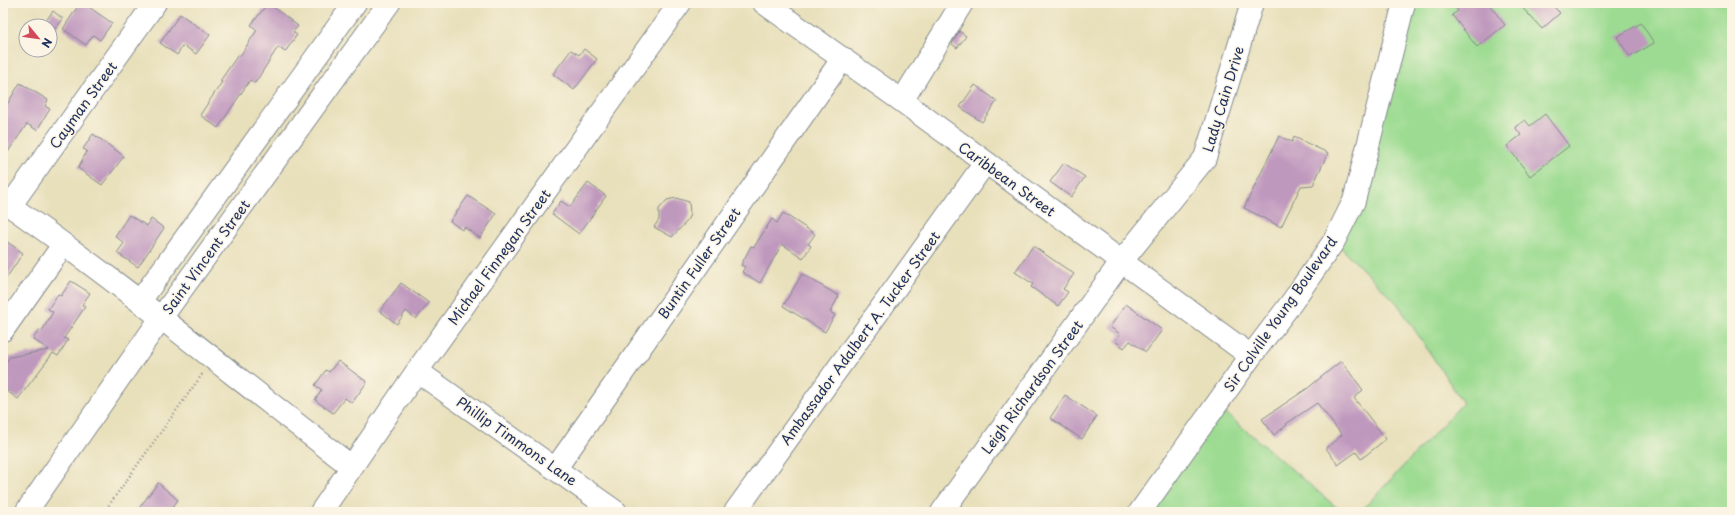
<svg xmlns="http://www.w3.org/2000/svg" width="1735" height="515" viewBox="0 0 1735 515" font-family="'Playpen Sans',sans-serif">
<rect width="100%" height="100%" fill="#fcf5e5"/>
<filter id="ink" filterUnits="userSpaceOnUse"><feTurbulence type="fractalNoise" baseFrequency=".025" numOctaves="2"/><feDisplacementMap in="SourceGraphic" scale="8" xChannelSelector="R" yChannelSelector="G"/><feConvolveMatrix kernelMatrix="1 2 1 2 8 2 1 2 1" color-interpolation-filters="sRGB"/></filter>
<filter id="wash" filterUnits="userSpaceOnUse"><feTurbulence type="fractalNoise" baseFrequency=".012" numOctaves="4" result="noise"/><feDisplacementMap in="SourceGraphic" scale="16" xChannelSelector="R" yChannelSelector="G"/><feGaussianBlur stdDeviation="0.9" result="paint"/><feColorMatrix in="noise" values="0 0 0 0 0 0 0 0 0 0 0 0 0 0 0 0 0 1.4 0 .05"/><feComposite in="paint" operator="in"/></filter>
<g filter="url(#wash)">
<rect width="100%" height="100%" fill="#e8e0bb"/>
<path fill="#9cdb91" stroke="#5c8578" d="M 1404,3 L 1732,3 L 1732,512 L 1360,512 L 1463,403 L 1397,303 L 1334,241 Z
M 1216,405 L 1342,512 L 1141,512 Z"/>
<g id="blocks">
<path fill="#bf98be" d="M 80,3 L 83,3 L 112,23 L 100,40 L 93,35 L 86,45 L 63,29 Z
M 268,3 L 298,26 L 293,32 L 297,35 L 285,52 L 278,47 L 255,83 L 250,80 L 218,128 L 200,115 L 222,82 L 220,81 L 238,55 L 240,56 L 257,30 L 251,25 Z
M 1453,3 L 1488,3 L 1505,25 L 1477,47 L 1452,15 L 1458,11 Z
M 1518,3 L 1550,3 L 1560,13 L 1542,29 Z
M 53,11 L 63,19 L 55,29 L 45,22 Z
M 180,14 L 210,35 L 196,54 L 183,45 L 177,55 L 160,43 Z
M 1641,23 L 1654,43 L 1630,57 L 1617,37 Z
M 959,31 L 966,36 L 957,48 L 952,44 Z
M 584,49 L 597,59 L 574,90 L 553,74 L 571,50 L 579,55 Z
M 20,83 L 48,100 L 45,106 L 50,109 L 37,130 L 27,124 L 3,159 L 3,111 Z
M 975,85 L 997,101 L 982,122 L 960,107 Z
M 1545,114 L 1569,146 L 1530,176 L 1507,146 L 1521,135 L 1515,127 L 1525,120 L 1530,126 Z
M 93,134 L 124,156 L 102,185 L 78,168 L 87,151 L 83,149 Z
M 1279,136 L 1292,142 L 1294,137 L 1328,153 L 1313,185 L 1301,186 L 1281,227 L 1244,208 Z
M 1064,163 L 1085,177 L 1071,197 L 1050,182 Z
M 588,183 L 606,196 L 579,234 L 552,214 L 561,201 L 570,207 Z
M 468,196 L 496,214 L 480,238 L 464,227 L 462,230 L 450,221 Z
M 676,198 L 689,202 L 690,214 L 687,221 L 672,237 L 654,227 L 659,220 L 659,209 L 667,200 Z
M 783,213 L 815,234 L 808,244 L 811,246 L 803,258 L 782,244 L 760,283 L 742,272 L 745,267 L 741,265 L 751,246 L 754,247 L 772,219 L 777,223 Z
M 129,215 L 147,226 L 151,219 L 164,228 L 138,267 L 117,253 L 124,243 L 115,236 Z
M 3,239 L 23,253 L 3,283 Z
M 1033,246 L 1074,274 L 1063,289 L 1068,292 L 1058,306 L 1031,287 L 1033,284 L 1015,272 Z
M 802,274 L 839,296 L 830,312 L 835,315 L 825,332 L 783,306 Z
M 71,281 L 90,293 L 82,305 L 85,307 L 64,338 L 68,340 L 58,356 L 53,353 L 18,399 L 3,388 L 3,366 L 10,357 L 49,350 L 33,339 L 39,330 L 42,331 L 53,312 L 48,309 L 58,294 L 61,296 Z
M 401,283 L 429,303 L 416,319 L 406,311 L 397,324 L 380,311 Z
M 1126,304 L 1162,330 L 1146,352 L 1130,341 L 1124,348 L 1115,341 L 1120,334 L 1110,327 Z
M 338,361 L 367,382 L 352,403 L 345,398 L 333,413 L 315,400 L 322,390 L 315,385 L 326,370 L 329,372 Z
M 1341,361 L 1363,390 L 1354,398 L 1386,439 L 1361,459 L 1356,452 L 1338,465 L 1326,448 L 1342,435 L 1317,403 L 1286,424 L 1287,425 L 1274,435 L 1262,419 L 1308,388 Z
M 1065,395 L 1097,416 L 1082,439 L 1050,418 Z
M 158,483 L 178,500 L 169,512 L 136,512 Z"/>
</g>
</g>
<g filter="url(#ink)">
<use href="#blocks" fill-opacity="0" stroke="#82888c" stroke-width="1"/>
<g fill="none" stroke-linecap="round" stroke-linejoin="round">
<defs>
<path id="minor" d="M 764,3 L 902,101 L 1251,356
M 902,101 L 962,3
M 3,201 C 123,284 236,378 352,467
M 10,206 L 155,3
M 140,301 L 355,3
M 3,330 L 63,245
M 417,371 L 616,512
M 556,468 L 843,58
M 26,512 L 161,318 L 389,3
M 321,512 L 417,371 L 680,3
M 735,512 L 985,163
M 942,512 L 1121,262 L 1205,158 L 1252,3
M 1140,512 L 1251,356 L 1292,302 L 1334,241 L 1354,201 L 1404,3"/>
</defs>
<use href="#minor" stroke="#82888c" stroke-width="24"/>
<path stroke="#82888c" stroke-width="2.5" stroke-dasharray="1 3" stroke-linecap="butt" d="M 104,512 L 203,373"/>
<use href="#minor" stroke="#fff" stroke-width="22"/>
</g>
</g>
<g text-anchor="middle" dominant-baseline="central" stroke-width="3" stroke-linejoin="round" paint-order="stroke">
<g font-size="14" fill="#1b2f5e" stroke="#fcf5e5">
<text transform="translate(1223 99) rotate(-73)">Lady Cain Drive</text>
<text transform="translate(83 105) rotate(-54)">Cayman Street</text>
<text transform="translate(1007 179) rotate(36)">Caribbean Street</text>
<text transform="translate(206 257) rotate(-54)">Saint Vincent Street</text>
<text transform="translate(499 257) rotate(-54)">Michael Finnegan Street</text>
<text transform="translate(699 263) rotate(-55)">Buntin Fuller Street</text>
<text transform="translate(1280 314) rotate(-55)">Sir Colville Young Boulevard</text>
<text transform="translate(860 338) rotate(-54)">Ambassador Adalbert A. Tucker Street</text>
<text transform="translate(1032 387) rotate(-54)">Leigh Richardson Street</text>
<text transform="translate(517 441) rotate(35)">Phillip Timmons Lane</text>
</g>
</g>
<rect width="1735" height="515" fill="none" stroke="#fcf5e5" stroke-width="16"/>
<g transform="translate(38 38) rotate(119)"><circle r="19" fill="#fcf5e5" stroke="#a2a6af"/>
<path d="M0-3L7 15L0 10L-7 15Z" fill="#d1495b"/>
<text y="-6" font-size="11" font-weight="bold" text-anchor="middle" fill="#1b2f5e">N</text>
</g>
</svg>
